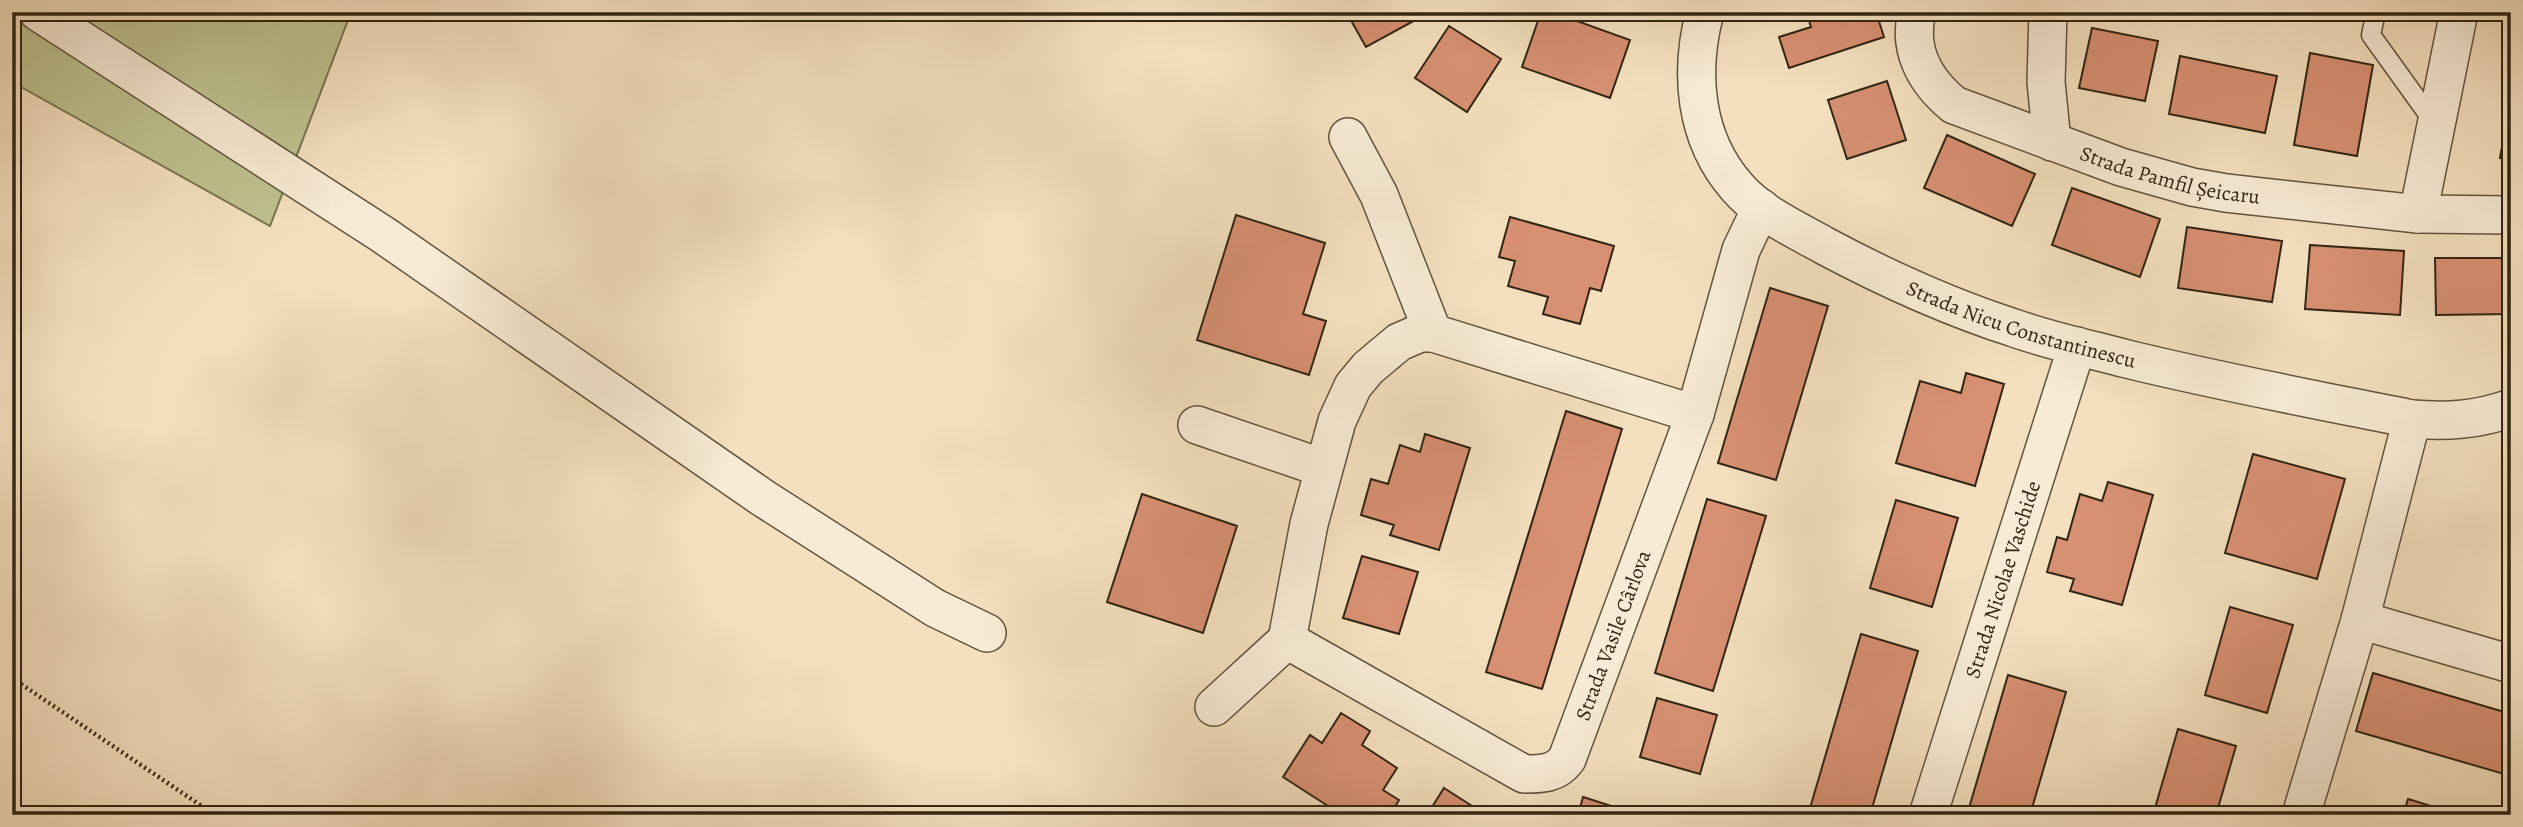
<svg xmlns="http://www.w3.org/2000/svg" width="2523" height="827" viewBox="0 0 2523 827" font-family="Alegreya,serif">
<rect width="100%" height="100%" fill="#f4e0bf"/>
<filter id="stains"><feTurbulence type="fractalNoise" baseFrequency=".00286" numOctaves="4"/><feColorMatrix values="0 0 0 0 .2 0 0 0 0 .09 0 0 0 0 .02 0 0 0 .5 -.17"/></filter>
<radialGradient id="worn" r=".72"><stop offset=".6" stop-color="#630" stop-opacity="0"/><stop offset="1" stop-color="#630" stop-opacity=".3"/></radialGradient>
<path fill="#bec290" stroke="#787452" stroke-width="2" d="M 12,12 L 351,12 L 270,226 L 12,82 Z"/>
<path fill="#d79072" stroke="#312514" stroke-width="2" d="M 1353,12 L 1430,12 L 1366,47 L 1348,15 Z
M 1541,12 L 1552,12 L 1630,40 L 1610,98 L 1522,67 Z
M 1806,12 L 1876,12 L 1884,37 L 1789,68 L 1779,37 L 1811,27 Z
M 1449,26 L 1501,59 L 1467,112 L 1415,78 Z
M 2092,28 L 2158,41 L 2145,101 L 2079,88 Z
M 2310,53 L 2373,65 L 2357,156 L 2294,145 Z
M 2180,56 L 2277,76 L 2265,133 L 2169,114 Z
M 1887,81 L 1906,140 L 1847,159 L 1828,100 Z
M 2511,95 L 2511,160 L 2500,158 Z
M 1947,135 L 2035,174 L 2012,226 L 1924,188 Z
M 2072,188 L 2160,219 L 2140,277 L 2052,245 Z
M 1236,215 L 1325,243 L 1303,314 L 1326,321 L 1309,375 L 1197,340 Z
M 1510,217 L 1614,246 L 1601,291 L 1590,288 L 1580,324 L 1543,314 L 1548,297 L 1508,286 L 1515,261 L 1499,257 Z
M 2187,227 L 2282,241 L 2272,302 L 2178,288 Z
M 2310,245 L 2404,251 L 2400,315 L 2305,309 Z
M 2435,258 L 2511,258 L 2511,314 L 2436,315 Z
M 1770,288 L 1828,306 L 1776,480 L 1718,463 Z
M 1966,373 L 2004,384 L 1975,486 L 1896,463 L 1920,381 L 1961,393 Z
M 1566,411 L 1622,429 L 1542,689 L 1486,672 Z
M 1425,434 L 1470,448 L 1439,550 L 1390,535 L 1394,525 L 1361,515 L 1371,479 L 1388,484 L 1400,445 L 1420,452 Z
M 2253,454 L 2345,479 L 2317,579 L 2225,553 Z
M 2108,482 L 2153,495 L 2122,605 L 2070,591 L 2074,579 L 2047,572 L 2057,537 L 2067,540 L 2080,494 L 2102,501 Z
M 1142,494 L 1237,526 L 1203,633 L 1107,602 Z
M 1707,499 L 1766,516 L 1713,691 L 1655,673 Z
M 1896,500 L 1958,518 L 1932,607 L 1870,588 Z
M 1362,556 L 1418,572 L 1399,634 L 1343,618 Z
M 2230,607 L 2293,625 L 2267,713 L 2205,695 Z
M 1861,634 L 1918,651 L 1870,815 L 1808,815 Z
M 2373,673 L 2511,714 L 2511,776 L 2356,731 Z
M 2008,675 L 2066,692 L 2030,815 L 1967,815 Z
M 1657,698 L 1717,715 L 1700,774 L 1640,757 Z
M 1341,713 L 1370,731 L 1362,745 L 1397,768 L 1383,790 L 1399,800 L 1390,815 L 1342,815 L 1283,777 L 1310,735 L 1322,743 Z
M 2178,729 L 2236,746 L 2216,815 L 2153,815 Z
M 1444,788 L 1486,815 L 1427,815 Z
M 1583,797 L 1618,808 L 1615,815 L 1578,815 Z
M 2408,799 L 2460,815 L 2403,815 Z"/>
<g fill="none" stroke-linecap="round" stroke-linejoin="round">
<defs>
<path id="lane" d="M 2376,12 L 2371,35 L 2435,124"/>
<g id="street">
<path d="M 38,12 L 382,234 L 763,498 L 935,608 L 987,633"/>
<path id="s1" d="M 1705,12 C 1689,72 1694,138 1737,187 C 1759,213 1795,229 1825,246 C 1885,278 1949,307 2014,328 C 2051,341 2089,349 2127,359 C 2221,382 2317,400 2412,419 C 2447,422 2478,420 2511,408"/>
<path id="s2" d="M 1917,12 C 1907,50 1926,82 1954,105 L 2121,167 L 2192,187 L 2226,193 L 2418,214 L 2511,215"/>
<path d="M 2048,12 L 2046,82 L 2052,142"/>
<path d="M 1348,137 L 1379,195 L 1433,333"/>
<path d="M 2418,214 L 2459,12"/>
<path d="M 1197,425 L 1323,468"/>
<path d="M 2360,620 L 2511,664"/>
<path id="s3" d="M 1287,640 L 1524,774 C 1542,774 1556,774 1567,759 L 1695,414 L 1741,250 L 1761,208"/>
<path d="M 1214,707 L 1287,640 L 1309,524 L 1337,421 L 1353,386 L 1368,368 L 1399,342 L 1420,333 L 1433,333 L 1695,414"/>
<path id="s4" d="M 1928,815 L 2077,346"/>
<path d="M 2301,815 L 2360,620 L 2412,419"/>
</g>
</defs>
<use href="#lane" stroke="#62543f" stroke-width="21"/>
<use href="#street" stroke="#62543f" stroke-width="40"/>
<path stroke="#312514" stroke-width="4.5" stroke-dasharray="2 3.5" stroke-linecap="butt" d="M 12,678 L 215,815"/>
<use href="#lane" stroke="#f8ebd5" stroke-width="18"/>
<use href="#street" stroke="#f8ebd5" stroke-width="37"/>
</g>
<g text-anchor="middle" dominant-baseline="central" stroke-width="5" stroke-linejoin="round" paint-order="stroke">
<g font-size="21" fill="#312514" stroke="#f8ebd5">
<text stroke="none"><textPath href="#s2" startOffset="334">Strada Pamfil Șeicaru</textPath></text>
<text stroke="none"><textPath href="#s1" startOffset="504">Strada Nicu Constantinescu</textPath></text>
<text stroke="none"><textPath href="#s4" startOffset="247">Strada Nicolae Vaschide</textPath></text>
<text stroke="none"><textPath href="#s3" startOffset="452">Strada Vasile Cârlova</textPath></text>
</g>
</g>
<rect width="2523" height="827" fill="none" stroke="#f4e0bf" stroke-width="42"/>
<rect x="14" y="14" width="2495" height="799" fill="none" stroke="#312514" stroke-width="3.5"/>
<rect x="21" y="21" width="2481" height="785" fill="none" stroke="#312514" stroke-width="2"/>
<rect width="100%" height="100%" filter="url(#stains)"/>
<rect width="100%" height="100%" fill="url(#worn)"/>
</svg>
